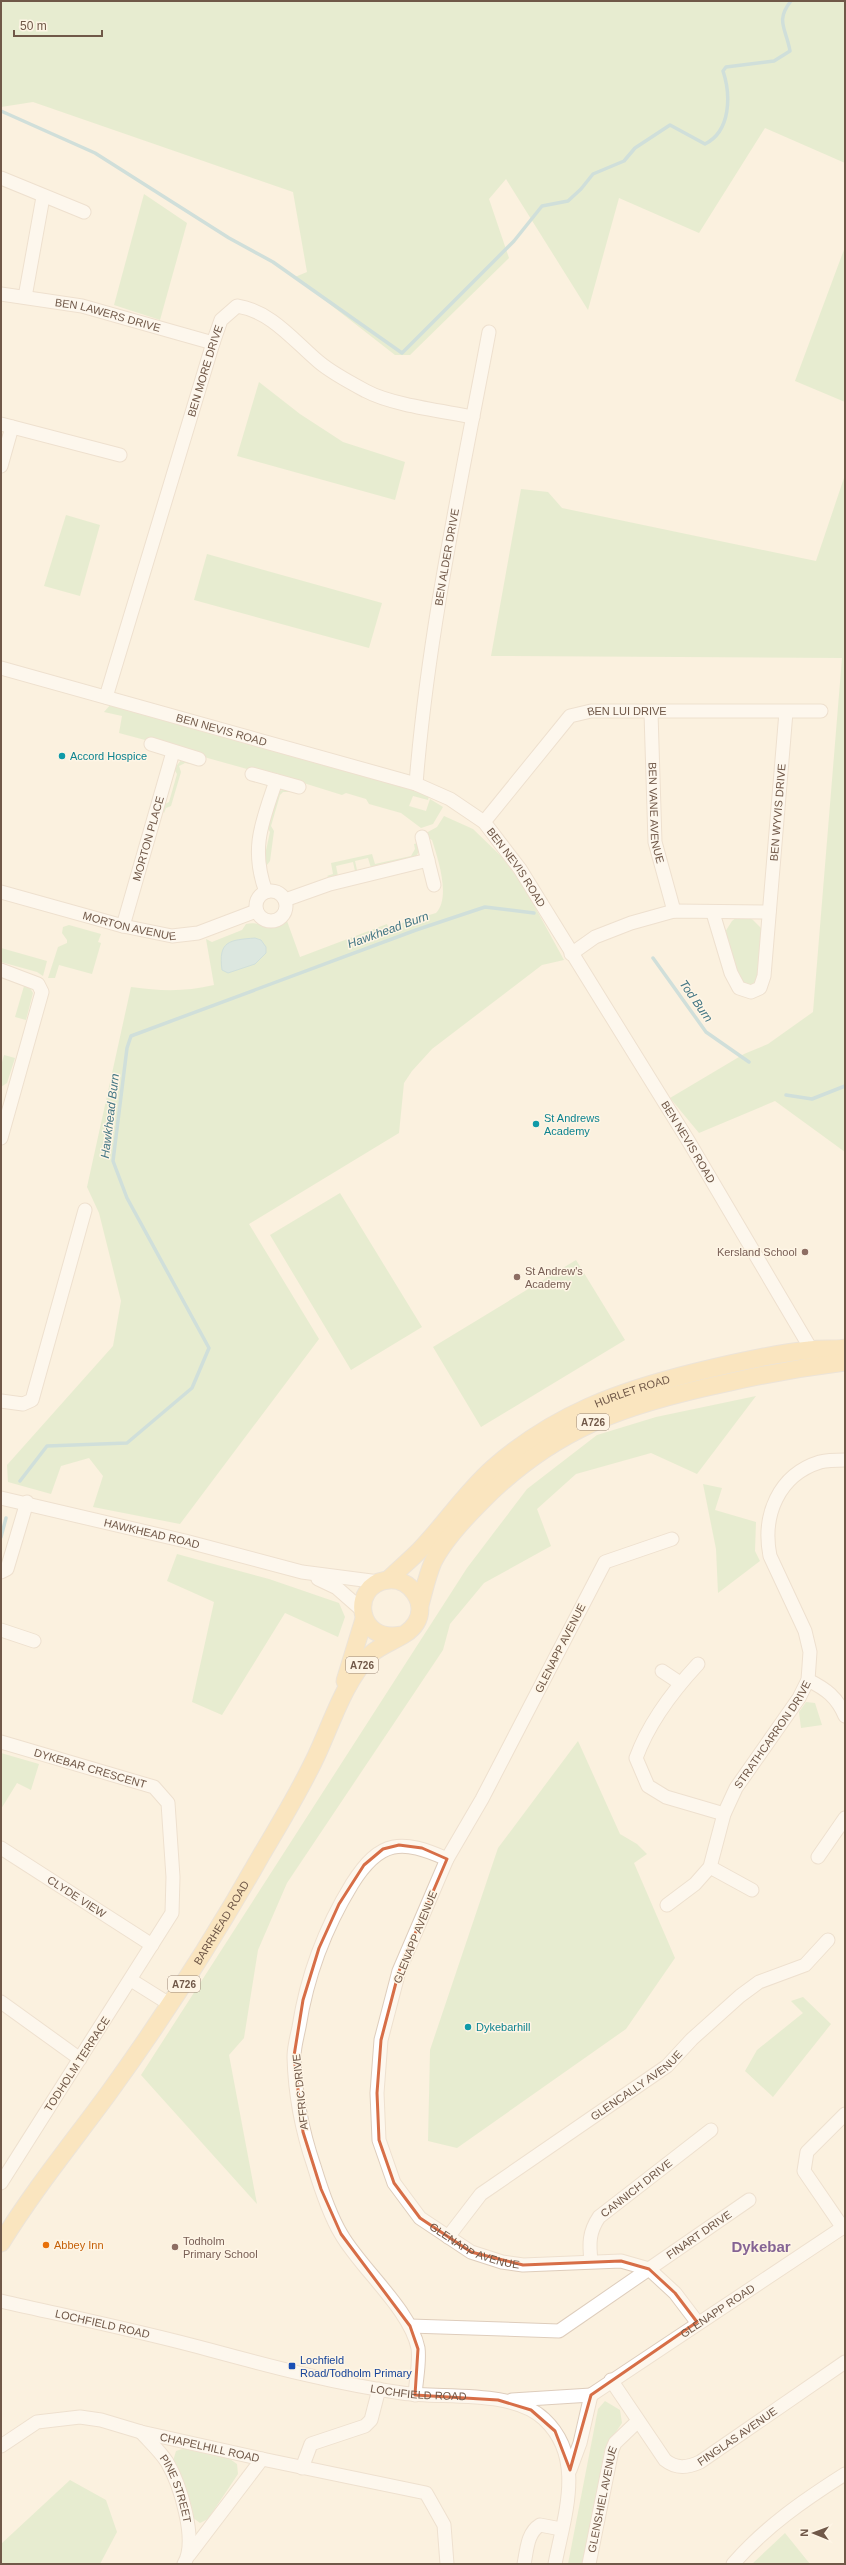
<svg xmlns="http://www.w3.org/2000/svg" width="846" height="2565" viewBox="0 0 846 2565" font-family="Helvetica,sans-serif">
<rect width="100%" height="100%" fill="#fbf1df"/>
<path fill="#cee7bf" d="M 1,1 L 845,1 L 845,163 L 765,128 L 699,233 L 619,198 L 588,310 L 506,179 L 489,199 L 509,258 L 410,355 L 395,355 L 295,277 L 307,272 L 293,192 L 33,102 L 1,107 Z
M 144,194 L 187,223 L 160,320 L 114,305 Z
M 845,247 L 845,402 L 795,381 Z
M 259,382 L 300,414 L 343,442 L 405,462 L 395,500 L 237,456 Z
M 845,475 L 845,1152 L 775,1101 L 699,1133 L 670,1098 L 744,1054 L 768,1044 L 813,1012 L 842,658 L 491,656 L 521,489 L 548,492 L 562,508 L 816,561 Z
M 66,515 L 100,525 L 80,596 L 44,586 Z
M 207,554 L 382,603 L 369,648 L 194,600 Z
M 111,704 L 413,788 L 429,796 L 428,800 L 413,796 L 409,806 L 426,811 L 430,799 L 443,807 L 433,824 L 421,828 L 401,813 L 369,804 L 366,799 L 346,793 L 342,795 L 252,767 L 247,769 L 204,757 L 201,753 L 150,738 L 145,740 L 119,733 L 122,716 L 104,712 Z
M 182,759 L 189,760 L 190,764 L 185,763 L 179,766 L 181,772 L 171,806 L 166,808 L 164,813 L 162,810 L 163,805 L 169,802 L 177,774 L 174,769 Z
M 285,788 L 291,789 L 291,792 L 283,792 L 280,795 L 271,826 L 274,831 L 270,861 L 267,865 L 263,864 L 270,832 L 267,827 L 277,793 Z
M 444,816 L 473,829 L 501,856 L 523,885 L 564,960 L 542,965 L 432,1049 L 412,1071 L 404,1083 L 399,1133 L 249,1224 L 319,1339 L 180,1524 L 93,1507 L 103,1476 L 89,1458 L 61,1466 L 51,1494 L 8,1482 L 7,1465 L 113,1346 L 121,1301 L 99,1213 L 87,1187 L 131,987 C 160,991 185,992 214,985 L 206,939 L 212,942 L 242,930 L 246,924 C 261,920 272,933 287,921 L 300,957 L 387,924 L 388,927 L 436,913 C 451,897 438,859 432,840 L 427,837 L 426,833 L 437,827 Z
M 418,843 L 418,853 L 416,857 L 371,868 L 368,858 L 355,861 L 357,870 L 355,871 L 353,862 L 336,866 L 338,876 L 330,878 L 327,876 L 333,874 L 331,863 L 372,854 L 375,864 L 411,856 L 415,849 L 414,844 Z
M 737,917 L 751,918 L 762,929 L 759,977 L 755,985 L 745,987 L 738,975 L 725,932 L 732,921 Z
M 69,925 L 101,934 L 98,942 L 101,943 L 92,974 L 59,965 L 55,978 L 48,978 L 58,947 L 67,943 L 67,940 L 62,933 L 63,927 Z
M 1,948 L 47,961 L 43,976 L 37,972 L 1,962 Z
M 24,986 L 30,988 L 33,993 L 26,1020 L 15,1017 Z
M 4,1055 L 15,1058 L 7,1083 L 1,1087 L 1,1066 Z
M 340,1193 L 422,1327 L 351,1370 L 270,1235 Z
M 576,1260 L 625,1340 L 481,1427 L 433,1347 Z
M 756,1396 L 697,1474 L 651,1453 L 576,1474 L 537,1509 L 551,1546 L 484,1583 L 450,1624 L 443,1650 L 287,1883 L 258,1950 L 244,2038 L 229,2055 L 257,2204 L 141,2075 L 467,1568 L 527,1489 L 597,1435 L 656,1417 Z
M 703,1484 L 722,1488 L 715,1510 L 756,1522 L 755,1551 L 760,1561 L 718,1593 L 716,1549 Z
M 177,1554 L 269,1579 L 339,1603 L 345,1617 L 338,1637 L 285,1613 L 222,1715 L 192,1702 L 214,1602 L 167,1581 Z
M 806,1702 L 815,1703 L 822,1725 L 801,1728 L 799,1712 Z
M 578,1741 L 620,1834 L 637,1844 L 647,1854 L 634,1863 L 675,1958 L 626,2029 L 457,2148 L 428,2141 L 430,2050 L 498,1848 Z
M 1,1753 L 39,1764 L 31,1790 L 17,1783 L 1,1809 Z
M 803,1997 L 831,2024 L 773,2097 L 745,2071 L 757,2050 L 803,2013 L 791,2001 Z
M 605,2401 L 620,2410 L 622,2423 L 605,2448 L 583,2564 L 568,2564 L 598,2409 Z
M 185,2448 L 227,2457 L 237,2464 L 238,2474 L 208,2519 L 200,2523 L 192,2517 L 187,2491 L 173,2461 L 176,2451 Z
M 70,2480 L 106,2500 L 117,2532 L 100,2564 L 1,2564 L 1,2544 Z
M 785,2533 L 810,2564 L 752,2564 Z"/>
<path fill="#b5dbe3" stroke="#9ccad5" d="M 255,938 L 261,940 L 266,947 L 266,953 L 255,964 L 228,973 L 222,970 C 218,941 229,940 255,938 Z"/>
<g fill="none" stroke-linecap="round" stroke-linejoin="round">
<path stroke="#9ccad5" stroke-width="3.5" d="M 1,111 L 95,153 L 229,238 L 273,262 L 402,353 L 514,241 L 542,206 L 568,201 L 581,189 L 593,174 L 624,161 L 635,148 L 670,125 L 705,144 C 731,131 731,95 723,71 L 726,67 L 774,61 L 790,51 C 786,28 775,21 791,1
M 653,958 L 706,1032 L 749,1062
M 786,1095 L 812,1099 L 845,1086
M 20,1481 L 47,1446 L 127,1443 L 192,1388 L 209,1348 L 127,1198 L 113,1161 L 127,1048 L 131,1036 L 416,930 L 485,907 L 534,913
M 1,1537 L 6,1518"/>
<defs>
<g id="minor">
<path d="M 1,178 L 84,212"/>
<path id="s1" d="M 1,294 L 82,306 L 213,343"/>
<path d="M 25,297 L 43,197"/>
<path d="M 1,424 L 120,455"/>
<path d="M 1,466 L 12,427"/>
<path id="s2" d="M 1,668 L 416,784 L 450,799 L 484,822 L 520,869 L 689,1142 L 811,1349"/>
<path id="s3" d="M 106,697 L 213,343 L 221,320 L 237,306 C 271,311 294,341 319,362 C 332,373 351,383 366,391 C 392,405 443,411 473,417"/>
<path id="s4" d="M 651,713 L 655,842 L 674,911"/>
<path d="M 151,744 L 199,759"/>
<path d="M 252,774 L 299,787"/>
<path id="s5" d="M 416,784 C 428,631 461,482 489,332"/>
<path id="s6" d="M 484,822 L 570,716 L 591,711 L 821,711"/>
<path d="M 422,837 L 434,885"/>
<circle cx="271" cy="906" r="15"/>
<path id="s7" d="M 1,892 L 123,926 L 172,936 L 198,933 L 256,911"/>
<path d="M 266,892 C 250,849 262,822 276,781"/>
<path d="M 285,900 L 330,884 L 428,860"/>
<path id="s8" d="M 713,913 L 731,973 L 739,988 L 751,992 L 760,988 L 764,976 L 786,712"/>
<path id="s9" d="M 123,926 L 173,752"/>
<path d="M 571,954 L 595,937 L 631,923 L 674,911 L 769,912"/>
<path d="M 1,970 L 38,984 L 42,992 L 1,1138"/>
<path d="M 1,1401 L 23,1404 L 32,1400 L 85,1210"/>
<path id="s10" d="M 1,1498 L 185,1541 L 302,1572 L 379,1582"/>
<path id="s11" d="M 672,1539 L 605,1562 L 482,1799 L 447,1859 L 399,1971 L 381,2040 L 377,2093 L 379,2140 L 394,2183 L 420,2218 L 471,2252 L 502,2262 L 523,2265 L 621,2261 L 649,2269 L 675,2293 L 697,2322"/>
<path d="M 1,1572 L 7,1569 L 27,1502"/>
<path d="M 318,1579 L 337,1588 L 362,1610"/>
<path d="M 1,1630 L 34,1641"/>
<path d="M 698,1664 C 672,1692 649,1722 636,1758 L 648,1786 L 666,1797 L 724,1814"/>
<path d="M 662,1671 L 680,1683"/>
<path d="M 808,1680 C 826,1689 837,1697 845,1716"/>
<path id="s12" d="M 1,1742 L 154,1787 L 168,1803 L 173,1877 L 172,1913 L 1,2183"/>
<path id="s13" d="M 1,1848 L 152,1945"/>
<path d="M 818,1857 L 845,1818"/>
<path d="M 710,1867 L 752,1890"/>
<path id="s14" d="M 667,1905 L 695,1884 L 710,1867 L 724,1814 L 736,1788 L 799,1698 L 808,1680 L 810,1652 L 805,1631 L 770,1556 C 762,1516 778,1475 820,1462 C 828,1460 837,1460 845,1460"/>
<path d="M 131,1980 L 171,2005"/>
<path d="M 1,2002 L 80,2059"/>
<path d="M 843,2228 L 804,2171 L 807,2152 L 845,2114"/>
<path id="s15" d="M 448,2237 L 481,2194 L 667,2066 L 692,2039 L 740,1996 L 759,1982 L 805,1965 L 828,1940"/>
<path id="s16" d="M 591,2261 C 589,2243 589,2232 599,2217 L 711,2130"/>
<path id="s17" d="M 1,2301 C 71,2317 141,2331 210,2350 C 273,2367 337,2384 402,2393 C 443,2399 512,2389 544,2419 C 586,2458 564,2516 555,2564"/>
<path id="s18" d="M 410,2326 L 559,2331 L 749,2200"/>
<path id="s19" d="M 611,2380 L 665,2460 C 676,2469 687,2468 700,2462 L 845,2362"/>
<path d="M 415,2395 C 416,2380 420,2362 418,2348 C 410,2309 361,2269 341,2234 C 329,2214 321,2189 314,2166 C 302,2131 295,2094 294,2057 C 294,2047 297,2037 299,2027 C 307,1976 325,1928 352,1884 C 380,1839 402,1839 447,1859"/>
<path id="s20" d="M 591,2395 L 845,2226"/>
<path d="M 512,2400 L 591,2395"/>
<path id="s21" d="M 141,2432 C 149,2441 160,2451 167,2462 C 180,2484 198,2541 184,2564"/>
<path id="s22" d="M 1,2446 L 37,2422 L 80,2417 L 101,2420 L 141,2432 L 262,2459 L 426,2493 L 444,2525 L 447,2564"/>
<path d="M 302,2468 L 311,2444 L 365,2426 L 371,2420 L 379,2389"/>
<path d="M 570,2470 L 580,2443 L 591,2395"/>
<path d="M 189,2555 L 262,2459"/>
<path d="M 524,2564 C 527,2550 527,2533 540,2525 L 561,2529"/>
<path id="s23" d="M 589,2564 L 612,2450 L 615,2443 L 638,2421"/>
<path d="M 733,2564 C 765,2527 804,2500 845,2474"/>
</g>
<g id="major">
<path id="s24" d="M 388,1580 C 398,1570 409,1561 419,1551 C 445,1524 465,1493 493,1468 C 555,1414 619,1391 696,1372 C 733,1363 771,1354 809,1350 C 821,1348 833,1350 845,1348"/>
<path d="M 420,1605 C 424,1591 427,1576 433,1562 C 444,1540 463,1520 480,1503 C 553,1428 626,1404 726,1383 C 765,1374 805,1367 845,1362"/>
<path d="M 345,1681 L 364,1619"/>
<path id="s25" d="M 1,2243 C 33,2191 72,2143 108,2094 C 163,2018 213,1940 259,1859 C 280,1823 302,1788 319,1750 C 333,1719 346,1679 371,1654 C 384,1642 407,1638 416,1623 C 428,1603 410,1577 387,1580 C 349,1586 357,1644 401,1635"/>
</g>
</defs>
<use href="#minor" stroke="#decdbc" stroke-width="15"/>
<use href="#major" stroke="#dad4cf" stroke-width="19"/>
<use href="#minor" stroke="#fff" stroke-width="13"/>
<use href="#major" stroke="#f8d899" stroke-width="17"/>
</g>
<path d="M0 0H846V2565H0ZM 399,1845 L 422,1848 L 447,1859 L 399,1971 L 381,2040 L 377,2093 L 379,2140 L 394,2183 L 420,2218 L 471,2252 L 523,2265 L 621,2261 L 649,2269 L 675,2293 L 697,2322 L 591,2395 L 570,2470 L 555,2431 L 531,2410 L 498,2400 L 415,2395 L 418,2349 L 410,2326 L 341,2234 L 321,2189 L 303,2132 L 294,2056 L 303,2000 L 319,1948 L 339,1904 L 364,1865 L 383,1849 Z" fill="#fbf1df" fill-opacity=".55" fill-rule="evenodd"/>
<path fill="none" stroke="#d76e47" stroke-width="3" stroke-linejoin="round" d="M 399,1845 L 422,1848 L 447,1859 L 399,1971 L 381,2040 L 377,2093 L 379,2140 L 394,2183 L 420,2218 L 471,2252 L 523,2265 L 621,2261 L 649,2269 L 675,2293 L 697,2322 L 591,2395 L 570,2470 L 555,2431 L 531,2410 L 498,2400 L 415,2395 L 418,2349 L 410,2326 L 341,2234 L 321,2189 L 303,2132 L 294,2056 L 303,2000 L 319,1948 L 339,1904 L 364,1865 L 383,1849 Z"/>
<g fill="#0f9aa8" stroke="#fef5e5" stroke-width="1.5">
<circle cx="62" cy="756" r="4"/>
<circle cx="536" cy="1124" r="4"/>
<circle cx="468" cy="2027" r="4"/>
</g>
<g fill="#8d6e63" stroke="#fef5e5" stroke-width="1.5">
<circle cx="805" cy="1252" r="4"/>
<circle cx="517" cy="1277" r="4"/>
<circle cx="175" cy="2247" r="4"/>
</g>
<circle fill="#e8710a" stroke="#fef5e5" stroke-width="1.5" cx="46" cy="2245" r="4"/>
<rect fill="#1a4fb4" stroke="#fef5e5" stroke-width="1.5" x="288" y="2362" width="8" height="8" rx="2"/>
<g text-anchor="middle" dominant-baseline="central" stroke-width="3" stroke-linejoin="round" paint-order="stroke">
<g fill="#fef5e5" stroke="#9b8777" stroke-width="1">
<rect x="577" y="1414" width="32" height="16" rx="3"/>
<rect x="346" y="1657" width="32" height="16" rx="3"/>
<rect x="168" y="1976" width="32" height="16" rx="3"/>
</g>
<g font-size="10" font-weight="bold" fill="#705848">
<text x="593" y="1422">A726</text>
<text x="362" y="1665">A726</text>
<text x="184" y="1984">A726</text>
</g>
<g font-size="11" fill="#705848" stroke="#fef5e5">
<text stroke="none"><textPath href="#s1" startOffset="109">BEN LAWERS DRIVE</textPath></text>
<text stroke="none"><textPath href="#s3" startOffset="341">BEN MORE DRIVE</textPath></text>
<text stroke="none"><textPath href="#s5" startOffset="229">BEN ALDER DRIVE</textPath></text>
<text stroke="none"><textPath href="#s6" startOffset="194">BEN LUI DRIVE</textPath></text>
<text stroke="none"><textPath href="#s2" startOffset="229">BEN NEVIS ROAD</textPath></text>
<text stroke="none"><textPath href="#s8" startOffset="279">BEN WYVIS DRIVE</textPath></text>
<text stroke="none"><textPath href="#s4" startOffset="100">BEN VANE AVENUE</textPath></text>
<text stroke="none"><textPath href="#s9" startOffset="91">MORTON PLACE</textPath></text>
<text stroke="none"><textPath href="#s2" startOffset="565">BEN NEVIS ROAD</textPath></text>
<text stroke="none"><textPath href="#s7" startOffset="133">MORTON AVENUE</textPath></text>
<text stroke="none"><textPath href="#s2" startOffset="889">BEN NEVIS ROAD</textPath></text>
<text stroke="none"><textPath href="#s24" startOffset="314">HURLET ROAD</textPath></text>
<text stroke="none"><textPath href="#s10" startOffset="155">HAWKHEAD ROAD</textPath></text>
<text transform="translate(560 1648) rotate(-63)">GLENAPP AVENUE</text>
<text stroke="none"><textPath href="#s14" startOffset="206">STRATHCARRON DRIVE</textPath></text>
<text stroke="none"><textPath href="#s12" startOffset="93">DYKEBAR CRESCENT</textPath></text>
<text stroke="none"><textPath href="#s13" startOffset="90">CLYDE VIEW</textPath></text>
<text stroke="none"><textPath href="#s25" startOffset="389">BARRHEAD ROAD</textPath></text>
<text transform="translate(415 1937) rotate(-68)">GLENAPP AVENUE</text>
<text transform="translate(77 2064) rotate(-57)">TODHOLM TERRACE</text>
<text stroke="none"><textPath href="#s15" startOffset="244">GLENCALLY AVENUE</textPath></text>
<text transform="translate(300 2092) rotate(-96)">AFFRIC DRIVE</text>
<text stroke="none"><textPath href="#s16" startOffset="93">CANNICH DRIVE</textPath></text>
<text stroke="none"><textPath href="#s18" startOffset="319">FINART DRIVE</textPath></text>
<text stroke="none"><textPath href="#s11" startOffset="852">GLENAPP AVENUE</textPath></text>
<text stroke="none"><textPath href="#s20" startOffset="152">GLENAPP ROAD</textPath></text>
<text stroke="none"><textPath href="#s17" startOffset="104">LOCHFIELD ROAD</textPath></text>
<text stroke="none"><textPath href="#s17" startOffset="428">LOCHFIELD ROAD</textPath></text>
<text stroke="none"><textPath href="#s19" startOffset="179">FINGLAS AVENUE</textPath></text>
<text stroke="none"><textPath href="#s22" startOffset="220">CHAPELHILL ROAD</textPath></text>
<text stroke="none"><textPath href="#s21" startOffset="68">PINE STREET</textPath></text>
<text stroke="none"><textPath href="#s23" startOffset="66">GLENSHIEL AVENUE</textPath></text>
</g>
<g font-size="11" fill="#0d838f" stroke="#fef5e5" text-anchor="start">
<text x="70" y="756">Accord Hospice</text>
<text x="544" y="1118">St Andrews<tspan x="544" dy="13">Academy</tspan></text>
<text x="476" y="2027">Dykebarhill</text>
</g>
<g font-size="11" fill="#785e54" stroke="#fef5e5" text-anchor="start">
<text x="797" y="1252" text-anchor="end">Kersland School</text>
<text x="525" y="1271">St Andrew's<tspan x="525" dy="13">Academy</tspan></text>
<text x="183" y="2241">Todholm<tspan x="183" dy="13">Primary School</tspan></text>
</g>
<g font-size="11" fill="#c56008" stroke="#fef5e5" text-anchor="start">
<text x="54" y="2245">Abbey Inn</text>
</g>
<g font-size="11" fill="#164399" stroke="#fef5e5" text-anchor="start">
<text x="300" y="2360">Lochfield<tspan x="300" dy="13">Road/Todholm Primary</tspan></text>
</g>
<g font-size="12" font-style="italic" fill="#437684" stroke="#fef5e5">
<text transform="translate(388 930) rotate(-20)">Hawkhead Burn</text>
<text transform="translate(696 1001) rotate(55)">Tod Burn</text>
<text transform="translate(110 1116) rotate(-83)">Hawkhead Burn</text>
</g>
<g font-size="15" font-weight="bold" fill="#856494" stroke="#fef5e5">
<text x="761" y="2246">Dykebar</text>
</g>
</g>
<rect width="846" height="2565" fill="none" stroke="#705848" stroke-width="4"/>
<g transform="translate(814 2533) rotate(271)" stroke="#fef5e5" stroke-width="3" paint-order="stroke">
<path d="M0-3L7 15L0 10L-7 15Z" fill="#705848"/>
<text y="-6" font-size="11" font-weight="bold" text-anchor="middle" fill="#705848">N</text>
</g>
<path d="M14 30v6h88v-6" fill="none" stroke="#705848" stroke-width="2"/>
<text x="20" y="30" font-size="12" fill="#705848" stroke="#fef5e5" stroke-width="3" paint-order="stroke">50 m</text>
</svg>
